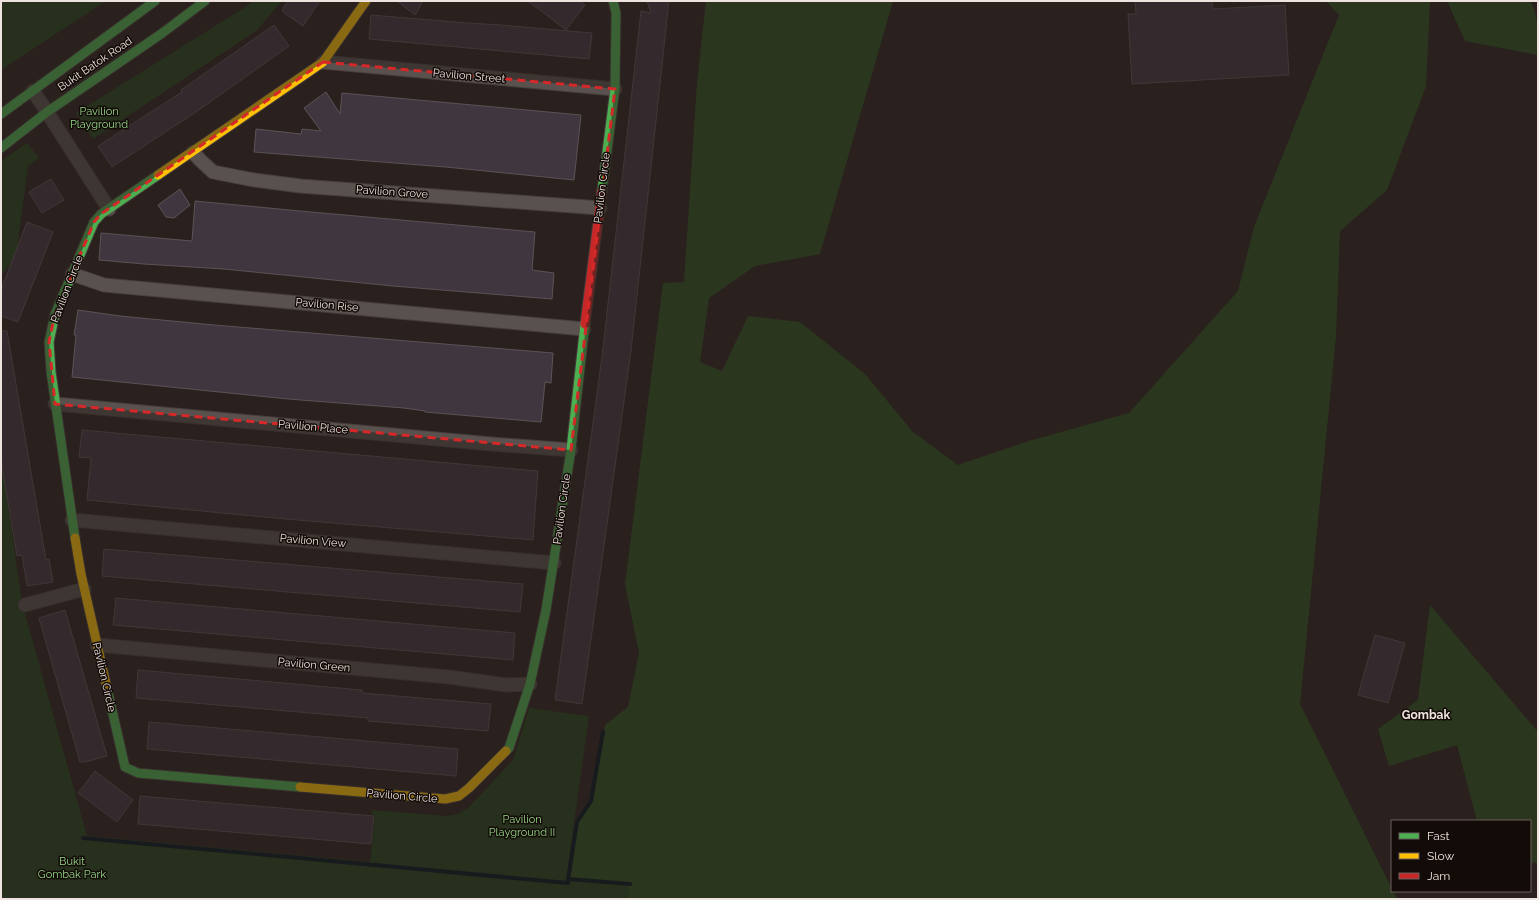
<svg xmlns="http://www.w3.org/2000/svg" width="1539" height="900" viewBox="0 0 1539 900" font-family="Raleway,sans-serif">
<rect width="100%" height="100%" fill="#2a211e"/>
<path fill="#24431b" d="M 1,1 L 106,1 L 1,70 Z
M 252,1 L 282,1 L 256,31 L 93,139 L 76,113 L 247,6 Z
M 27,143 L 39,158 L 28,166 L 16,257 L 1,276 L 1,161 Z
M 1,455 L 22,603 L 87,836 L 370,862 L 375,817 L 371,810 L 446,816 L 458,814 L 469,807 L 513,760 L 529,708 L 589,716 L 566,880 L 629,886 L 629,899 L 1,899 Z"/>
<path fill="#2c5121" d="M 706,1 L 893,1 L 820,254 L 755,266 L 709,298 L 700,362 L 722,371 L 748,316 L 800,322 L 865,374 L 913,432 L 958,465 L 1029,441 L 1129,413 L 1238,291 L 1254,227 L 1339,15 L 1326,1 L 1430,1 L 1426,86 L 1387,190 L 1340,231 L 1336,336 L 1300,704 L 1397,899 L 629,899 L 629,886 L 566,881 L 578,823 L 593,801 L 605,725 L 628,707 L 639,653 L 625,584 L 663,283 L 684,282 L 697,83 Z
M 1447,1 L 1530,1 C 1539,13 1538,39 1538,55 L 1465,41 Z
M 1430,605 L 1538,732 L 1538,868 L 1535,862 L 1530,864 L 1530,821 L 1477,821 L 1457,745 L 1389,766 L 1378,729 L 1418,700 Z"/>
<g fill="none" stroke-linecap="round" stroke-linejoin="round">
<path stroke="#04141f" stroke-width="4" d="M 83,838 L 568,883 L 568,881
M 568,879 L 630,884
M 568,880 L 577,822 L 591,801 L 603,732"/>
</g>
<path fill="#403640" stroke="#595456" d="M 288,1 L 320,1 L 303,26 L 283,12 L 283,8 Z
M 397,1 L 423,1 L 415,15 Z
M 528,1 L 579,1 L 585,5 L 566,30 Z
M 647,1 L 669,1 L 631,351 L 582,704 L 555,700 L 602,357 L 641,11 L 651,13 Z
M 1135,1 L 1212,1 L 1213,9 L 1285,5 L 1289,75 L 1132,84 L 1128,14 L 1136,14 Z
M 371,15 L 468,23 L 501,25 L 592,33 L 589,59 L 369,39 Z
M 274,25 L 289,46 L 196,112 L 112,167 L 98,146 L 182,92 L 181,90 Z
M 326,92 L 340,114 L 342,93 L 581,115 L 574,180 L 446,167 L 254,152 L 256,129 L 301,134 L 302,129 L 321,131 L 304,108 Z
M 51,179 L 64,200 L 42,213 L 29,192 Z
M 180,189 L 190,205 L 174,218 L 166,217 L 158,205 Z
M 195,201 L 300,211 L 535,232 L 532,270 L 554,273 L 552,299 L 393,286 L 224,269 L 144,264 L 99,260 L 101,233 L 192,241 Z
M 27,222 L 53,232 L 18,322 L 1,316 L 1,290 Z
M 78,310 L 120,316 L 214,325 L 553,353 L 551,383 L 545,382 L 541,422 L 425,412 L 425,411 L 404,408 L 288,399 L 72,377 L 76,335 L 74,335 Z
M 1,331 L 7,331 L 46,560 L 49,559 L 53,582 L 27,586 L 22,555 L 17,556 L 1,460 Z
M 82,430 L 538,471 L 533,540 L 274,518 L 87,500 L 91,458 L 79,457 Z
M 104,549 L 523,584 L 520,612 L 102,576 Z
M 116,598 L 515,633 L 513,660 L 113,625 Z
M 65,610 L 107,756 L 85,762 L 80,762 L 39,618 Z
M 1375,635 L 1405,643 L 1388,703 L 1358,695 Z
M 138,670 L 362,690 L 362,693 L 491,704 L 488,731 L 368,721 L 368,718 L 136,698 Z
M 149,722 L 458,749 L 456,776 L 147,749 Z
M 95,771 L 133,800 L 117,822 L 78,793 Z
M 140,796 L 374,816 L 371,844 L 138,824 Z"/>
<g fill="none" stroke-linecap="round" stroke-linejoin="round">
<defs>
<path id="street" d="M 323,62 L 615,89
M 33,91 L 47,112 L 109,209
M 193,152 L 200,160 L 213,172 L 254,180 L 300,186 L 600,208
M 72,274 L 104,285 L 584,329
M 55,404 L 491,444 L 571,450
M 72,520 L 554,563
M 25,605 L 84,589
M 97,645 L 449,677 L 506,685 L 530,684"/>
<path id="fast" d="M 1,114 L 155,1
M 1,148 L 47,112 L 161,34 L 205,1
M 602,191 L 615,89 L 616,13 L 613,1
M 75,538 L 51,372 L 49,342 L 55,314 L 94,222 L 101,214 L 158,175
M 107,688 L 125,767 L 138,773 L 300,787
M 506,751 L 509,748 L 530,684 L 546,610 L 571,450 L 585,324"/>
<path id="slow" d="M 158,175 L 323,62 L 366,1
M 75,538 L 81,574 L 107,688
M 300,787 L 445,799 L 459,796 L 469,788 L 506,751"/>
<path id="jam" d="M 585,324 L 602,191"/>
</defs>
<use href="#street" stroke="#463e3d" stroke-width="15"/>
<use href="#fast" stroke="#463e3d" stroke-width="11"/>
<use href="#slow" stroke="#463e3d" stroke-width="11"/>
<use href="#jam" stroke="#463e3d" stroke-width="11"/>
<use href="#street" stroke="#58514e" stroke-width="13"/>
<use href="#fast" stroke="#4caf50" stroke-width="9"/>
<use href="#slow" stroke="#ffc107" stroke-width="9"/>
<use href="#jam" stroke="#c62828" stroke-width="9"/>
</g>
<path d="M0 0H1539V900H0ZM 323,62 L 615,89 L 571,450 L 55,404 L 49,342 L 55,314 L 94,222 L 101,214 Z" fill="#2a211e" fill-opacity=".55" fill-rule="evenodd"/>
<path fill="none" stroke="#d62828" stroke-width="3" stroke-dasharray="8 5" stroke-linejoin="round" d="M 323,62 L 615,89 L 571,450 L 55,404 L 49,342 L 55,314 L 94,222 L 101,214 Z"/>
<g text-anchor="middle" dominant-baseline="central" stroke-width="3" stroke-linejoin="round" paint-order="stroke">
<g font-size="11" fill="#efe3df" stroke="#120b08">
<text transform="translate(95 64) rotate(-34)">Bukit Batok Road</text>
<text transform="translate(469 76) rotate(5)">Pavilion Street</text>
<text transform="translate(602 188) rotate(-83)">Pavilion Circle</text>
<text transform="translate(392 192) rotate(4)">Pavilion Grove</text>
<text transform="translate(67 289) rotate(-69)">Pavilion Circle</text>
<text transform="translate(327 305) rotate(5)">Pavilion Rise</text>
<text transform="translate(313 427) rotate(5)">Pavilion Place</text>
<text transform="translate(562 509) rotate(-82)">Pavilion Circle</text>
<text transform="translate(313 541) rotate(5)">Pavilion View</text>
<text transform="translate(314 665) rotate(5)">Pavilion Green</text>
<text transform="translate(104 677) rotate(77)">Pavilion Circle</text>
<text transform="translate(402 796) rotate(5)">Pavilion Circle</text>
</g>
<g font-size="11" fill="#95d786" stroke="#120b08">
<text x="99" y="111">Pavilion<tspan x="99" dy="13">Playground</tspan></text>
<text x="522" y="819">Pavilion<tspan x="522" dy="13">Playground II</tspan></text>
<text x="72" y="861">Bukit<tspan x="72" dy="13">Gombak Park</tspan></text>
</g>
<g font-size="12" font-weight="bold" fill="#efe3df" stroke="#120b08">
<text x="1426" y="715">Gombak</text>
</g>
</g>
<rect width="1539" height="900" fill="none" stroke="#efe3df" stroke-width="4"/>
<rect x="1391" y="820" width="140" height="72" fill="#120b08" stroke="#6a615e"/>
<rect x="1399" y="833" width="20" height="6" fill="#4caf50" stroke="#6a615e"/>
<text x="1427" y="840" font-size="12" fill="#efe3df">Fast</text>
<rect x="1399" y="853" width="20" height="6" fill="#ffc107" stroke="#6a615e"/>
<text x="1427" y="860" font-size="12" fill="#efe3df">Slow</text>
<rect x="1399" y="873" width="20" height="6" fill="#c62828" stroke="#6a615e"/>
<text x="1427" y="880" font-size="12" fill="#efe3df">Jam</text>
</svg>
